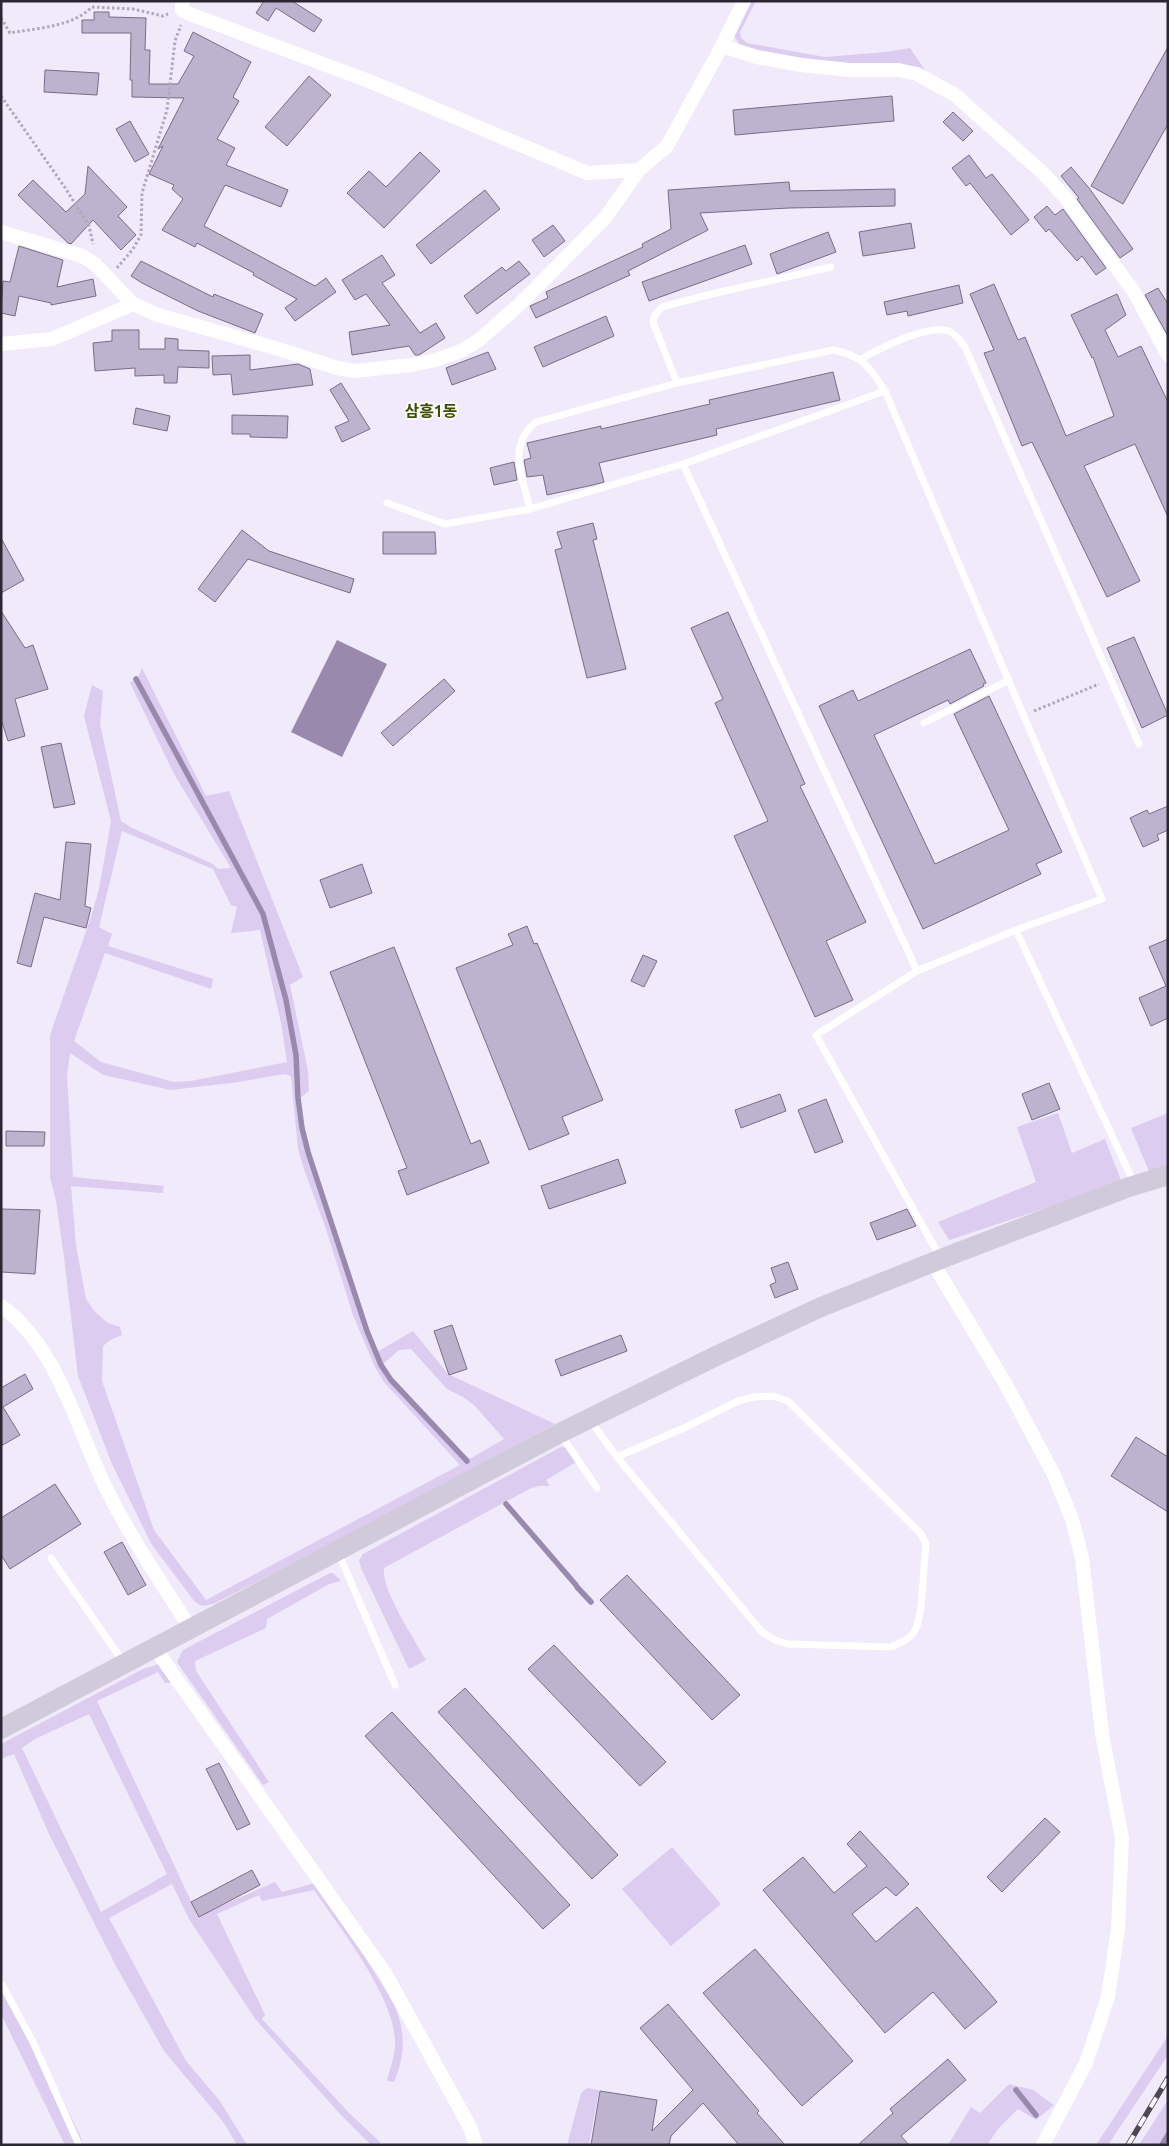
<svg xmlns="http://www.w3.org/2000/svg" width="1169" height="2146" viewBox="0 0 1169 2146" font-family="Ubuntu,'Noto Sans KR',sans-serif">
<rect width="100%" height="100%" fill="#f0eafb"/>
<path fill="#dbccf0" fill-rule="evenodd" d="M 749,1 L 756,1 L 740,32 L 741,38 L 747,43 L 825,57 L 886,52 L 910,48 L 929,76 L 871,65 L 826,62 L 757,50 L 740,45 L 733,34 Z
M 142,668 L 206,796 L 229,791 L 303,977 L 290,985 L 308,1071 L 309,1091 L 300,1098 L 299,1066 L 287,999 L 264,913 L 137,679 Z
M 134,680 L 262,914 L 284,1000 L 295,1055 L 297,1098 L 301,1128 L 307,1153 L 366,1332 L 380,1365 L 391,1381 L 466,1461 L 504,1439 L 475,1406 L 463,1397 L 447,1389 L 411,1349 L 399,1350 L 383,1364 L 377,1352 L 413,1331 L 448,1374 L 555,1424 L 398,1510 L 213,1604 L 202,1606 L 195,1602 L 152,1545 L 112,1464 L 78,1376 L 64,1257 L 56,1201 L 50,1177 L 50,1035 L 91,917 L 99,889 L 111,821 L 84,716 L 92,685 L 103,691 L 100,724 L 121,821 L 132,828 L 213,864 L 218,869 L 231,868 L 174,774 L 130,683 ZM 122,831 L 213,869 L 231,905 L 237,907 L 231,933 L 260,930 L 281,1023 L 287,1062 L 191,1081 L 174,1082 L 101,1062 L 74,1041 L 105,953 L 211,989 L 213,979 L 108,946 L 112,934 L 99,927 ZM 70,1053 L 103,1075 L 171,1090 L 239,1082 L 284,1074 L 291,1076 L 298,1149 L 305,1172 L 326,1229 L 353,1315 L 375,1367 L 384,1382 L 460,1465 L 206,1600 L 154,1530 L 102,1381 L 103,1346 L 112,1339 L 122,1335 L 120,1327 L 108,1323 L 95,1312 L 86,1299 L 76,1246 L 71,1186 L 163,1193 L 164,1186 L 73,1177 L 67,1077 Z
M 1058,1113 L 1072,1153 L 1105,1139 L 1122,1183 L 949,1240 L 938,1222 L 1036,1182 L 1017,1127 Z
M 1168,1113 L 1168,1167 L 1150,1174 L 1131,1128 Z
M 561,1447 L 568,1448 L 580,1460 L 546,1480 L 550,1486 L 539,1486 L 529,1489 L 384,1568 C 381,1590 415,1640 426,1660 L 409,1669 L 361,1568 L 359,1560 L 363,1554 Z
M 330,1573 L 333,1573 L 341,1581 L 329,1584 L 267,1619 L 266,1628 L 195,1661 L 196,1671 L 269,1782 L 263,1785 L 177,1662 L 183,1650 Z
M 159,1664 L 172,1683 L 165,1683 L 158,1672 L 97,1701 L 198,1916 L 275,1882 L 282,1892 L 315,1883 C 337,1914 358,1946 378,1978 C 387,1993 398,2008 401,2026 C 405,2046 402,2063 394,2082 L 387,2081 C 390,2068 396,2054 395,2040 C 393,1995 340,1928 314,1890 L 262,1901 L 259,1895 L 217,1914 L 265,2015 L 262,2019 L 350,2114 L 379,2141 L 381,2145 L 371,2145 L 340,2114 L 256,2020 L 189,1919 L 172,1884 L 109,1918 L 186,2061 L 220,2101 L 247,2145 L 237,2145 L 224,2123 L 164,2051 L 116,1966 L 49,1834 L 14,1754 L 1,1759 L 1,1744 L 143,1669 ZM 89,1714 L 167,1874 L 101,1912 L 22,1748 L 35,1739 Z
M 672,1847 L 721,1904 L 671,1946 L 622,1889 Z
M 1,1976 L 80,2135 L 83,2145 L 65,2145 L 1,2014 Z
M 1168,2036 L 1168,2055 L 1108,2145 L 1096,2145 Z
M 1009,2084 L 1033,2090 L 1054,2105 L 1036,2120 L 1018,2109 L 998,2129 L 987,2145 L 948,2145 L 971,2107 L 980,2113 Z
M 587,2088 L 599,2090 L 589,2145 L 567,2145 L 581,2093 Z
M 1168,2100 L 1168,2132 L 1160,2145 L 1139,2145 Z"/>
<path fill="#9889ad" d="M 337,640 L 387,664 L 342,757 L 291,732 Z"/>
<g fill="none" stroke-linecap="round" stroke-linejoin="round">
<path stroke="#9889ad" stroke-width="5.5" d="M 136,679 L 263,914 L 286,1000 L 296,1055 L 298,1098 L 302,1128 L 308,1152 L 367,1331 L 381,1365 L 391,1380 L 467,1461
M 506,1504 L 576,1585
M 577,1587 L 591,1602
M 1016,2090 L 1036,2115
M 1162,2145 L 1168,2135"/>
</g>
<path fill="#beb3ce" stroke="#786d86" d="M 264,1 L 292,1 L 322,20 L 314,32 L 276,8 L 268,21 L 256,13 Z
M 94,12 L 109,12 L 109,17 L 146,18 L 145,50 L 150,50 L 149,84 L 178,84 L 194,56 L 184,51 L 193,32 L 251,62 L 233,97 L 239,101 L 217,139 L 235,148 L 226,165 L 288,190 L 281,207 L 225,185 L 204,226 L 315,286 L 326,278 L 336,292 L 295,321 L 285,308 L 297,299 L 253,275 L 254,273 L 197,243 L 195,247 L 162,230 L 183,199 L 172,189 L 174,185 L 149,174 L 163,146 L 158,149 L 184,98 L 132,97 L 132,80 L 130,80 L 131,33 L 82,33 L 82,20 L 94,20 Z
M 1168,47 L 1168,124 L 1123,204 L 1091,186 Z
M 45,70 L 99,73 L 97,95 L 44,92 Z
M 309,76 L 331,95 L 287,146 L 265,127 Z
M 892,96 L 894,121 L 735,135 L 733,110 Z
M 953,112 L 973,131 L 963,141 L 943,122 Z
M 130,121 L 149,154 L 135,162 L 116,129 Z
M 420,152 L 440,171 L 384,228 L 347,193 L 369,171 L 386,187 Z
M 969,155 L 986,178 L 992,174 L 1029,220 L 1011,235 L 970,183 L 966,186 L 952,168 Z
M 88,166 L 127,207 L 118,216 L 136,235 L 121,250 L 93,220 L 71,244 L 68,243 L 18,195 L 33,180 L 66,212 L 85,194 Z
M 1071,167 L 1089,188 L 1133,249 L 1120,258 L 1077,199 L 1079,198 L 1061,176 Z
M 789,182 L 790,191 L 895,189 L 895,206 L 789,208 L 700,213 L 708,230 L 628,271 L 630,275 L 536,318 L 530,306 L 548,298 L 546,292 L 643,247 L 642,244 L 671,229 L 668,190 Z
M 485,190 L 500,209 L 431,264 L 416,245 Z
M 1047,206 L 1055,215 L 1063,209 L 1106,268 L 1096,275 L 1082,256 L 1077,261 L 1049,229 L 1046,232 L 1034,217 Z
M 911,223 L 915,248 L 863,256 L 859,232 Z
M 553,225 L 565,241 L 544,257 L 532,240 Z
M 828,232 L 836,252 L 777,274 L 770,254 Z
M 745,245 L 752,264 L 649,301 L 642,282 Z
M 19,246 L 63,260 L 57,287 L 93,279 L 96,296 L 51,305 L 51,303 L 19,296 L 15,316 L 1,313 L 3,281 L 10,282 Z
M 382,255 L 395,275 L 382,283 L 420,333 L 436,323 L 445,338 L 419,355 L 415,355 L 409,346 L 352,355 L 349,332 L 390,325 L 366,294 L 355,300 L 342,280 Z
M 141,261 L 213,297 L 214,294 L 263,314 L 255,333 L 198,311 L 142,283 L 131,276 Z
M 519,261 L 530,274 L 477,314 L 464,296 L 502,267 L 506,271 Z
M 994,284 L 1018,340 L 1025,337 L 1066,436 L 1114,416 L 1093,357 L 1092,358 L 1071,315 L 1117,294 L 1126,315 L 1105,330 L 1118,357 L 1141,346 L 1168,402 L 1168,517 L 1135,444 L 1084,466 L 1140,581 L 1107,597 L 1032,442 L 1022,446 L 984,353 L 994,350 L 970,294 Z
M 959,285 L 963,303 L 908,316 L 907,311 L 887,315 L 884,302 Z
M 1158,288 L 1168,304 L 1168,336 L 1145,295 Z
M 606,316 L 614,336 L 543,367 L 534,347 Z
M 112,330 L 139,330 L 139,349 L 165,349 L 165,338 L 178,339 L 178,350 L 209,351 L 209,368 L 178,367 L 177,383 L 164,383 L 164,375 L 135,376 L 135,368 L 95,371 L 93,343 L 112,341 Z
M 488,352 L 496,369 L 452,385 L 446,368 Z
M 250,355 L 250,370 L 298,364 L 310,369 L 313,385 L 233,395 L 231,374 L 213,375 L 212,356 Z
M 833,372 L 840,400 L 716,429 L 717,435 L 599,463 L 604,482 L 593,485 L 547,495 L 543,475 L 527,477 L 524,460 L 531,458 L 527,443 L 601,426 L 601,429 L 710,404 L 709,400 Z
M 341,383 L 370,429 L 342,442 L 335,427 L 349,421 L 330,390 Z
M 136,408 L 170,416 L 167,431 L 133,424 Z
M 232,415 L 288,416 L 287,438 L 250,437 L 250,434 L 232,434 Z
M 514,462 L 517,480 L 494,485 L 490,468 Z
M 593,523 L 597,539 L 593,540 L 626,669 L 587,678 L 555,550 L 562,548 L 557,532 Z
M 242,530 L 269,551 L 354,579 L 350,593 L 248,559 L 215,602 L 198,589 Z
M 383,532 L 435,532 L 436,554 L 383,554 Z
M 1,538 L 24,580 L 1,593 Z
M 1,611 L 25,648 L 33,645 L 48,689 L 15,699 L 25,736 L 8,741 L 1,719 Z
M 728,612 L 805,784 L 800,786 L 866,922 L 826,941 L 853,1000 L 815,1017 L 734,836 L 768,821 L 715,703 L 723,699 L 691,628 Z
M 1134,637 L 1168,715 L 1142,728 L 1107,648 Z
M 970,649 L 986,683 L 983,684 L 984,686 L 950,704 L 948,700 L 874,735 L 935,864 L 1009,830 L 954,714 L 989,696 L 1062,852 L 1036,864 L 1041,874 L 923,929 L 819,706 L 853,690 L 858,701 Z
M 444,679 L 455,691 L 393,746 L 381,733 Z
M 61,743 L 75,804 L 54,808 L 41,747 Z
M 1168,806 L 1168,830 L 1157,835 L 1159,840 L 1143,847 L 1130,818 L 1147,810 L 1149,814 Z
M 66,842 L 91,844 L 85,906 L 91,908 L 86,928 L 44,917 L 31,967 L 17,963 L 35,893 L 60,900 Z
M 362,864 L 372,893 L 330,908 L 320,880 Z
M 527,926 L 534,944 L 537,943 L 603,1100 L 562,1117 L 569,1134 L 529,1150 L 456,968 L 513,945 L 508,934 Z
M 1168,939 L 1168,1018 L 1151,1026 L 1139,998 L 1166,986 L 1149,947 Z
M 394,947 L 471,1144 L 480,1140 L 489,1163 L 407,1195 L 398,1171 L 407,1168 L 330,972 Z
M 643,955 L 657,961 L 644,987 L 631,981 Z
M 1049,1083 L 1060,1109 L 1032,1120 L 1022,1094 Z
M 780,1094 L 786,1111 L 741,1128 L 735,1110 Z
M 826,1099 L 843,1142 L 815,1153 L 798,1110 Z
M 6,1131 L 45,1132 L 44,1146 L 6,1146 Z
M 618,1159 L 626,1183 L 549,1209 L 541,1186 Z
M 1,1209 L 40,1210 L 35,1274 L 1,1272 Z
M 907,1209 L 916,1226 L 877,1240 L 870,1223 Z
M 788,1262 L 798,1289 L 775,1298 L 770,1285 L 776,1282 L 771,1268 Z
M 452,1325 L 467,1369 L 449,1375 L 434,1331 Z
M 621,1335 L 627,1351 L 561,1376 L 555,1360 Z
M 25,1374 L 33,1389 L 3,1407 L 20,1435 L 1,1446 L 1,1388 Z
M 1136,1437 L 1168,1457 L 1168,1512 L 1111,1476 Z
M 55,1484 L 81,1524 L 10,1569 L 1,1555 L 1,1518 Z
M 122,1542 L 146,1585 L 128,1595 L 104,1552 Z
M 627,1575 L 740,1695 L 712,1720 L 600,1600 Z
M 554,1645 L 666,1762 L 640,1786 L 528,1669 Z
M 465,1688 L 618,1855 L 592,1879 L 438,1712 Z
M 392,1712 L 570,1905 L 543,1929 L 365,1736 Z
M 219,1763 L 250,1824 L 237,1830 L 206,1769 Z
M 1045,1818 L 1060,1832 L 1002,1892 L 987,1877 Z
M 860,1831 L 909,1884 L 896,1896 L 886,1887 L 852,1914 L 876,1942 L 917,1907 L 997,2002 L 965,2029 L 933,1992 L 885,2033 L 763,1890 L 803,1857 L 834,1893 L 867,1866 L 847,1844 Z
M 252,1870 L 260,1885 L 199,1917 L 191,1902 Z
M 755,1949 L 853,2061 L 802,2106 L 703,1993 Z
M 668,2004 L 759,2111 L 757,2113 L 785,2145 L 739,2145 L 703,2103 L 671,2136 L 669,2145 L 591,2145 L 600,2091 L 657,2100 L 652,2131 L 693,2090 L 640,2028 Z
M 948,2059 L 966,2080 L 901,2136 L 909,2145 L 858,2145 L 893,2113 L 890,2109 Z"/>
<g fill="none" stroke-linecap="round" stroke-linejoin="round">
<path stroke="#aea8b7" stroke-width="3" stroke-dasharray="2.5 2.5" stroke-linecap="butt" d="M 1,18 L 10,33 C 38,28 72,27 92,7 L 133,9 L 163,16 L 168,14
M 1,96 L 64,186 L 89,226 L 93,244
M 117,268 L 133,249 L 141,235 L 142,193 L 167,110 L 175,41 L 181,25
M 1034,711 L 1099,684"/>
<path stroke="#fff" stroke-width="7" d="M 861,359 C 881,348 926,324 949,331 C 955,333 961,342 965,347 L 1139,744
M 677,383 L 653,322 L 655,315 L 662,307 L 703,296 L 831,267
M 387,503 L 445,524 L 530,509 L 683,464
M 530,509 C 523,478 506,446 536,422 L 677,383 L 833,350 C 863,356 869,366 885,391
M 924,723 L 1009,680
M 1016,930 L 917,971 L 683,464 L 885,391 L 1102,899 L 1016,930 L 1135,1185
M 917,971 L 816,1035 L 940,1257
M 590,1420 L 617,1457 L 762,1632 L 775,1640 L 788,1644 L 891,1647 C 900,1643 909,1640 914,1632 C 923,1619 923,1572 925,1554 L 926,1544 L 921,1534 L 788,1401 L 773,1396 L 754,1397 L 738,1401 L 686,1427 L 617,1457
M 561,1435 L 597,1488
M 338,1552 L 395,1685
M 51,1558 L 124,1663
M 1,1983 L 33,2042 L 79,2145"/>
<path stroke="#fff" stroke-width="14" d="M 182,1 L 182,10 L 190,14 L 369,81 L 587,173 L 639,170
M 722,46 L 757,57 L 801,65 L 849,70 L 898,70 L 917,74 L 955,95 L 1043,173 L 1065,197 L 1134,292 L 1168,355
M 1,232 L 82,256 L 95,264 L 133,304 L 158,315 L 279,349 L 337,368 L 355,371 L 411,365 L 436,360 L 461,351 L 479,340 L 519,305 L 605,218 L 639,170 L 667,146 L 722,46 L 744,1
M 1,344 L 52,339 L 133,304
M 933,1263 L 1005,1383 L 1054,1475 L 1072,1519 L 1082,1558 L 1102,1734 L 1122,1838 L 1118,1929 L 1108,1997 L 1086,2063 L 1043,2145
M 1,1306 C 57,1345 77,1429 106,1488 C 130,1537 161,1582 190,1628
M 154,1647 L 385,1973 L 470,2127 L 476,2145"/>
<path stroke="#d1cada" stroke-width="20" d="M 1,1729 L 560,1433 L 716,1356 L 821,1307 L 951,1255 L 1129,1187 L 1168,1175"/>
<defs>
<path id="rail" d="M 1128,2145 L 1168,2078"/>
</defs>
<use href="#rail" stroke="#4d4854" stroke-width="5.5"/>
<use href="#rail" stroke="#fbf9ff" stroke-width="4" stroke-dasharray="11" stroke-linecap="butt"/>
</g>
<g text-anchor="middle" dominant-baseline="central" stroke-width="4" stroke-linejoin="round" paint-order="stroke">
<g font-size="16" font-weight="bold" fill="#3c4f00" stroke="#fbf9ff">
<text x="431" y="411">삼흥1동</text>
</g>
</g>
<rect width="1169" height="2146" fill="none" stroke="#2b2631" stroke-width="5"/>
</svg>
